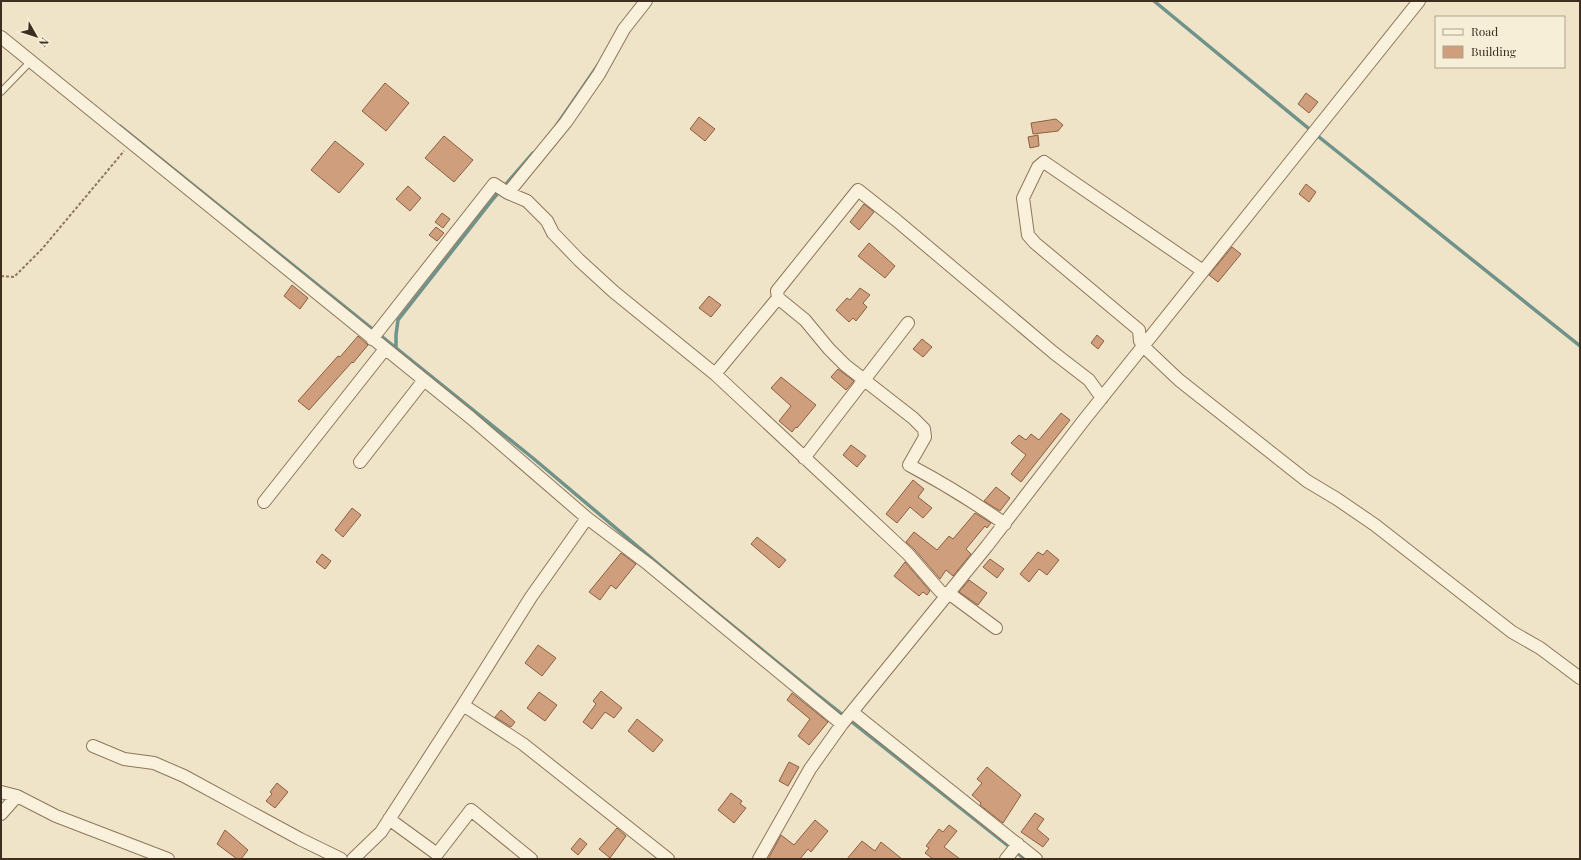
<svg xmlns="http://www.w3.org/2000/svg" width="1581" height="860" viewBox="0 0 1581 860" font-family="'Playfair Display',serif">
<rect width="100%" height="100%" fill="#f0e4c8"/>
<g fill="none" stroke-linecap="round" stroke-linejoin="round">
<path stroke="#6f938a" stroke-width="3.5" d="M 1154,1 L 1319,137 L 1580,346
M 120,126 L 534,459 L 701,600 L 814,692 L 1025,859
M 556,126 L 598,65
M 396,347 L 396,335 L 398,320 L 493,199 L 533,153"/>
</g>
<path fill="#cf9f7d" stroke="#8d5f41" d="M 385,83 L 409,103 L 386,131 L 362,111 Z
M 1306,93 L 1318,102 L 1309,113 L 1298,104 Z
M 699,117 L 715,129 L 705,141 L 690,129 Z
M 1056,119 L 1063,125 L 1058,131 L 1033,134 L 1031,123 Z
M 1038,135 L 1039,146 L 1030,148 L 1028,137 Z
M 444,136 L 473,160 L 454,182 L 425,158 Z
M 335,141 L 364,164 L 339,193 L 311,170 Z
M 1306,184 L 1316,192 L 1309,202 L 1299,194 Z
M 408,186 L 421,198 L 410,211 L 396,199 Z
M 864,204 L 874,212 L 859,230 L 850,222 Z
M 442,213 L 450,219 L 443,228 L 435,222 Z
M 436,227 L 444,233 L 437,241 L 429,235 Z
M 869,243 L 895,266 L 885,278 L 858,256 Z
M 1232,247 L 1241,254 L 1218,282 L 1209,275 Z
M 292,285 L 308,298 L 300,309 L 284,296 Z
M 860,288 L 870,295 L 863,303 L 867,307 L 856,321 L 853,318 L 849,322 L 836,310 L 847,298 L 850,300 Z
M 709,296 L 721,305 L 711,317 L 699,308 Z
M 1097,335 L 1104,341 L 1098,349 L 1091,343 Z
M 358,336 L 368,345 L 353,363 L 352,362 L 309,410 L 298,401 L 338,356 L 340,357 Z
M 922,339 L 932,347 L 923,357 L 913,349 Z
M 838,369 L 854,381 L 846,390 L 831,377 Z
M 781,377 L 816,405 L 797,428 L 796,427 L 792,432 L 779,421 L 791,406 L 771,388 Z
M 1061,413 L 1070,420 L 1021,482 L 1011,474 L 1026,455 L 1011,443 L 1019,435 L 1026,440 L 1031,434 L 1039,440 Z
M 851,445 L 866,456 L 857,467 L 843,455 Z
M 913,480 L 924,489 L 918,497 L 932,508 L 923,518 L 910,507 L 897,523 L 886,514 Z
M 996,487 L 1010,498 L 1000,511 L 984,501 Z
M 352,508 L 361,515 L 343,537 L 335,530 Z
M 975,513 L 991,523 L 987,528 L 985,526 L 966,549 L 971,554 L 953,576 L 946,570 L 940,579 L 914,549 L 906,542 L 914,532 L 937,550 L 949,536 L 953,539 Z
M 757,537 L 786,560 L 779,568 L 751,544 Z
M 1047,550 L 1059,560 L 1047,575 L 1039,569 L 1029,582 L 1020,574 L 1038,552 L 1043,555 Z
M 621,553 L 636,564 L 616,589 L 611,585 L 600,600 L 589,592 Z
M 322,554 L 331,561 L 325,569 L 316,562 Z
M 990,559 L 1004,569 L 997,578 L 983,567 Z
M 905,562 L 930,591 L 927,595 L 923,592 L 919,596 L 894,576 Z
M 969,580 L 987,593 L 978,605 L 959,592 Z
M 538,645 L 556,658 L 542,676 L 525,663 Z
M 601,691 L 622,708 L 614,718 L 605,712 L 592,729 L 583,722 L 596,704 L 593,701 Z
M 539,692 L 557,705 L 545,721 L 527,708 Z
M 792,693 L 828,722 L 809,745 L 798,736 L 810,719 L 787,700 Z
M 501,710 L 515,722 L 511,727 L 495,717 Z
M 637,719 L 663,740 L 653,752 L 628,731 Z
M 789,762 L 799,767 L 788,786 L 779,781 Z
M 987,767 L 1021,795 L 1003,823 L 980,805 L 981,803 L 972,795 L 982,783 L 977,779 Z
M 277,783 L 288,792 L 275,808 L 266,801 L 272,794 L 270,792 Z
M 731,793 L 742,801 L 740,804 L 746,808 L 734,823 L 718,810 Z
M 1035,813 L 1044,819 L 1037,829 L 1049,839 L 1043,847 L 1021,832 Z
M 815,820 L 828,831 L 811,852 L 808,849 L 800,859 L 768,859 L 781,835 L 794,845 Z
M 949,825 L 957,831 L 944,847 L 960,859 L 933,859 L 925,853 L 929,848 L 926,846 L 939,829 L 943,832 Z
M 617,828 L 626,836 L 610,858 L 599,849 Z
M 225,830 L 248,850 L 241,859 L 237,859 L 217,844 Z
M 580,838 L 587,844 L 578,855 L 571,849 Z
M 862,841 L 875,851 L 881,842 L 902,859 L 847,859 Z"/>
<g fill="none" stroke-linecap="round" stroke-linejoin="round">
<defs>
<path id="lane" d="M 1,92 L 31,61"/>
<path id="street" d="M 1,37 L 471,418 L 587,518 L 648,564 L 842,724
M 508,193 L 527,201 L 547,221 L 553,233 L 579,260 L 614,292 L 715,374 L 908,554 L 940,591 L 954,597 L 996,628
M 1203,271 L 1044,162 L 1038,167 L 1023,198 L 1028,235 L 1035,243 L 1139,330 L 1140,341 L 1143,346 L 1179,380 L 1307,481 L 1337,499 L 1375,525 L 1512,632 L 1540,648 L 1580,678
M 778,298 L 777,291 L 858,190 L 896,220 L 1054,353 L 1089,380 L 1102,398
M 372,339 L 494,184 L 508,193 L 566,122 L 599,74 L 624,29 L 646,1
M 715,374 L 778,298 L 805,320 L 829,349 L 845,365 L 913,418 L 924,429 L 925,437 L 909,465 C 943,483 974,502 1005,524
M 804,458 L 908,323
M 360,462 L 424,380
M 264,502 L 385,349
M 463,705 L 523,744 L 668,859
M 852,712 L 1036,859
M 93,746 L 124,759 L 154,763 L 184,776 L 300,839 L 341,859
M 1,792 L 17,796 L 56,816 L 168,859
M 1,814 L 17,796
M 389,819 L 437,854 L 471,810 L 531,859
M 353,859 L 381,832 L 463,705 L 531,597 L 587,518
M 759,859 L 810,769 L 842,724 L 987,546 L 1084,420 L 1419,1
M 1006,859 L 1018,844"/>
</defs>
<use href="#lane" stroke="#8d765c" stroke-width="8"/>
<use href="#street" stroke="#8d765c" stroke-width="14"/>
<path stroke="#8d765c" stroke-width="2" stroke-dasharray="3 2" stroke-linecap="butt" d="M 1,276 L 14,277 L 42,249 L 124,151"/>
<use href="#lane" stroke="#faf1dc" stroke-width="6"/>
<use href="#street" stroke="#faf1dc" stroke-width="12"/>
</g>
<rect width="1581" height="860" fill="none" stroke="#3d2e20" stroke-width="4"/>
<rect x="1435" y="16" width="130" height="52" fill="#f7eed8" stroke="#ada18e"/>
<rect x="1443" y="29" width="20" height="6" fill="#faf1dc" stroke="#ada18e"/>
<text x="1471" y="36" font-size="12" fill="#3d2e20">Road</text>
<rect x="1443" y="46" width="20" height="12" fill="#cf9f7d" stroke="#ada18e"/>
<text x="1471" y="56" font-size="12" fill="#3d2e20">Building</text>
<g transform="translate(36 36) rotate(129)" stroke="#f7eed8" stroke-width="3" paint-order="stroke">
<path d="M0-3L7 15L0 10L-7 15Z" fill="#3d2e20"/>
<text y="-6" font-size="11" font-weight="bold" text-anchor="middle" fill="#3d2e20">N</text>
</g>
</svg>
